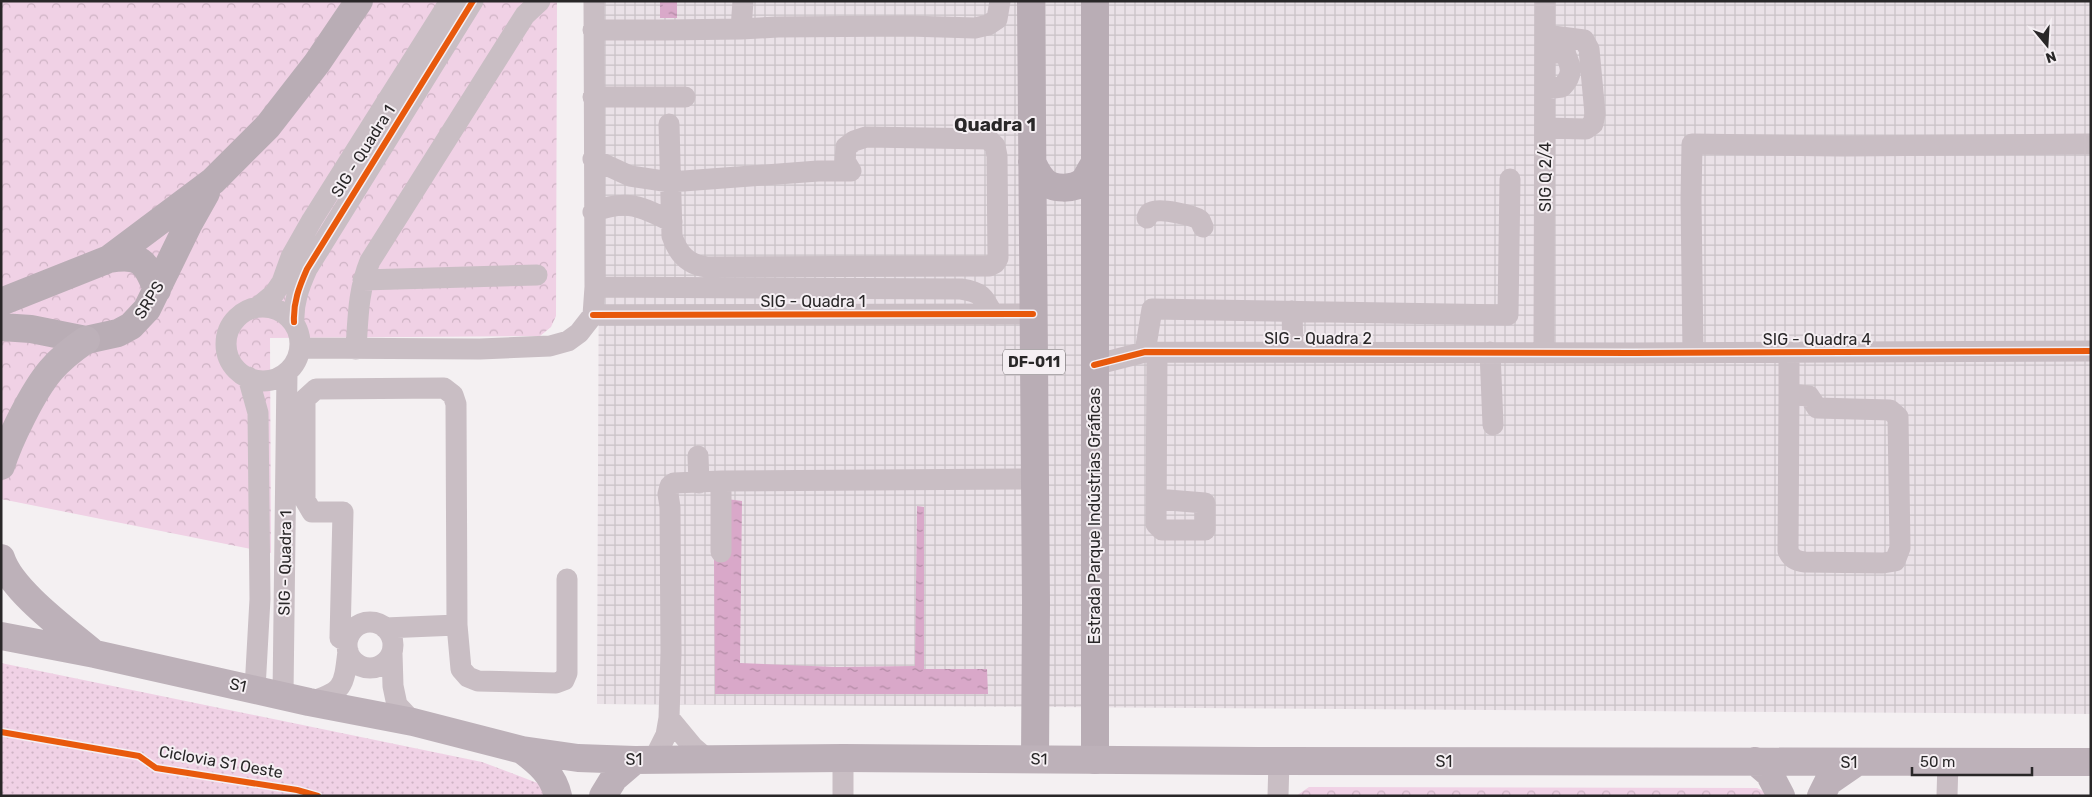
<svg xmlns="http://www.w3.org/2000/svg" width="2092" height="797" viewBox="0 0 2092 797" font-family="Rubik,sans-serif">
<defs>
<pattern id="industrial-grid" width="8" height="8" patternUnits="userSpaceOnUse" patternTransform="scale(1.25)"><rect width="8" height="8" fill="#eae1e7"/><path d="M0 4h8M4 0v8" fill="none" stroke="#c9c1c6"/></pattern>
<pattern id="grass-dots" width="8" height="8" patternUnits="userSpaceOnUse" patternTransform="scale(1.25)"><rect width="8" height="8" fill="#f0d1e5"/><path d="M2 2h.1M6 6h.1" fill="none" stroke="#ceb3c4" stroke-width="1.8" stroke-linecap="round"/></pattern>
<pattern id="park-crowns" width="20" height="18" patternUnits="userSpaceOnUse" patternTransform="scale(1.25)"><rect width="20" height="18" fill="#f0d1e5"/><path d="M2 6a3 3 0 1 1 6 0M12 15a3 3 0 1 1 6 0" fill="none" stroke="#ceb3c4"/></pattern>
<pattern id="water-ripples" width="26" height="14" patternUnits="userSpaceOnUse" patternTransform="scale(1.25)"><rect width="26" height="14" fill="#d9a8c9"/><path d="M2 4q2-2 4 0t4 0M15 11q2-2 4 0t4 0" fill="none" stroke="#b089a3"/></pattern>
</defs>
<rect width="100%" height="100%" fill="#f4f0f2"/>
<path fill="url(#industrial-grid)" d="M 600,1 L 2091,1 L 2091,714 L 597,704 Z"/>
<path fill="url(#grass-dots)" d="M 1,663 L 482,762 L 540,784 L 550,796 L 1,796 Z"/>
<path fill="url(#park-crowns)" d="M 1,1 L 557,1 L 556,316 L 551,327 L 540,336 L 270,338 L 271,553 L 1,499 Z
M 1309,787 L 1757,788 L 1767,793 L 1768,796 L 1296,796 Z"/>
<path fill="url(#water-ripples)" d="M 660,1 L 677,1 L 677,18 L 660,18 Z
M 727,499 L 742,501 L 740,663 L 836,667 L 915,666 L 917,506 L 924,507 L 924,669 L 987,669 L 988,694 L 715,694 L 714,555 Z"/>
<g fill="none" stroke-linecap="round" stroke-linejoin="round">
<path stroke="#c9bec4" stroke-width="21" d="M 741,29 L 743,1
M 593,30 L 666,30 L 741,29 L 778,27 L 908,26 L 975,28 L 988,25 L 997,19 L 1000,1
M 1545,35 L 1584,40 L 1589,49 L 1595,114 L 1593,124 L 1586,129 L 1545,128
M 1545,89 L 1562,87 C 1573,75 1572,68 1565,53 L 1546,52
M 593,97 L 685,97
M 669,124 L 672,236 C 678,254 688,265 707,267 L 989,266 L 995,263 L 998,258 L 997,156 L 995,146 L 988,139 L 866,137 L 854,141 L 846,147 L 845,161 L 851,171
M 593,159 L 630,176 L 670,182 L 818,171 L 851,171
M 593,212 C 627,199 641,206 672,222
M 1147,218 C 1148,215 1148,213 1152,212 C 1159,208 1193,215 1200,220 L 1203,227
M 363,280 L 537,275
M 595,287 L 961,289 C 981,292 984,296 993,315
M 258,307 L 274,294 L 282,282 L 291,257 L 312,220 L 450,1
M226 344a37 37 0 1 1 74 0a37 37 0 1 1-74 0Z
M 1292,311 L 1293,352
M 593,315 L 1033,314
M 294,322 C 293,303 299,287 307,269 L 473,1
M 300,348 L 480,349 L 550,346 L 568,341 L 579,333 L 593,315 L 595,287 L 594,1
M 356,349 C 358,319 358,290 370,261 L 525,15 L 540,1
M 1145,352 L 1152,309 L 1508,315 L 1510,179
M 1490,352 L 1493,425
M 1544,352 L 1545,1
M 1693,353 L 1691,199 L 1692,144 L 1842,146 L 2091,144
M 1789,353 L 1789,394
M 1094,365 L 1145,352 L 1633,353 L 2091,351
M 248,377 L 258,413 L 260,599 L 255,689
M 1789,394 L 1809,396 L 1817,408 L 1890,410 L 1898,417 L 1900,548 L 1895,561 L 1883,563 L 1805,562 C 1796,561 1792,559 1788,551 Z
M 698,456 L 699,483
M 721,481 L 721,552
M 1156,499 L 1205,503 L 1205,530 L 1162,530 L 1156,524 L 1157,352
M347 645a23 23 0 1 1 46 0a23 23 0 1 1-46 0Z
M 457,625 L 461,669 L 468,677 L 478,681 L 556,683 L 564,680 L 567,673 L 567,579
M 340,638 L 343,512 L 312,512 L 305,500 L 305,399 L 316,389 L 444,388 L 453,395 L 456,404 L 457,625 L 385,628
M 392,653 L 393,686 L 397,705 L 413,722
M 283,695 L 287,372
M 309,702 C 344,692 344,686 348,651
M 669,718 L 693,747 L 707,759
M 654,759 L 666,735 L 669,718 L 671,652 L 670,507 L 668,494 L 670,486 L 674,483 L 721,481 L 1035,479
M 843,796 L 843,758
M 1278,796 L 1279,761
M 1947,796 L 1948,762"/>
<path stroke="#b9adb5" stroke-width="28" d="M 1031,1 L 1036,603 L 1035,759
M 1095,1 L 1095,760
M 1032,162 C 1035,168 1038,175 1043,180 C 1052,190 1074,190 1084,181 C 1088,176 1091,168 1095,163
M 109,259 C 140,254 146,261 157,290
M 1,302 L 109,259 L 213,181 L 268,126 L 317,63 L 359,1
M 1,327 L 31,329 L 86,340 L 118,333 L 131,326 L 147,309 L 188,225 L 206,193"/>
<path stroke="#bdb1b9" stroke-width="28" d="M 1,466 C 9,440 33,391 51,370 C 61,358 73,349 86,340
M 1,558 C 11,590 66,630 92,652
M 1,636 L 95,654 L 309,702 L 413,722 L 522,750 L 578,758 L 635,760 L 843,758 L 1258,761 L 2091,762
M 522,750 C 538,762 553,774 558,796
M 1755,761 L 1769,773 L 1781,796
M 603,796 L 614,778 L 635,760
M 1821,796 L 1828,782 L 1857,762"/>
<defs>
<path id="cycleway" d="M 593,315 L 1033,314
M 294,322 C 293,303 299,287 307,269 L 473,1
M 1094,365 L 1145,352 L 1633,353 L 2091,351
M 1,732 L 139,756 L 156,768 L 297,790 L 318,796"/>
</defs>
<use href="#cycleway" stroke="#f5eff3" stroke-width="9"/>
<use href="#cycleway" stroke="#e8590c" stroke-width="6"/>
</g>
<g text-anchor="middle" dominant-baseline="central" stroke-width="4" stroke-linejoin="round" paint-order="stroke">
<rect fill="#f5eff3" stroke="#666365" stroke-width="1" x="1003" y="349.5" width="62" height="25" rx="4"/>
<g font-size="15" font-weight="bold" fill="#292728">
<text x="1034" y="362">DF-011</text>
</g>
<g font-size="16" fill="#292728" stroke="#f5eff3">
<text transform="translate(363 151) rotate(-58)">SIG - Quadra 1</text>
<text transform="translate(1545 177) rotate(-90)">SIG Q 2/4</text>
<text transform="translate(149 300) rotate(-58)">SRPS</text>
<text x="813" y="301">SIG - Quadra 1</text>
<text x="1318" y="338">SIG - Quadra 2</text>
<text x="1817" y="339">SIG - Quadra 4</text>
<text transform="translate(1094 516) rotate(-90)">Estrada Parque Indústrias Gráficas</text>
<text transform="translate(285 563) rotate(-89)">SIG - Quadra 1</text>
<text transform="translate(238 685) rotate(12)">S1</text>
<text x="634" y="759">S1</text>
<text transform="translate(1039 759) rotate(1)">S1</text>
<text x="1444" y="761">S1</text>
<text transform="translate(221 762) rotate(10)">Ciclovia S1 Oeste</text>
<text x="1849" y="762">S1</text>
</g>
<g font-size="19" font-weight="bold" fill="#292728" stroke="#f5eff3">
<text x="995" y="124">Quadra 1</text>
</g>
</g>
<rect width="2092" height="797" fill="none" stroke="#292728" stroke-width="5"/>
<g transform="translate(2047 45) rotate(162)" stroke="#f5eff3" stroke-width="4" paint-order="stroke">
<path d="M0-4L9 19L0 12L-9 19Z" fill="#292728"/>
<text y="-8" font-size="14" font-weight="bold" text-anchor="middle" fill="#292728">N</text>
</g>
<path d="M1912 767v8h120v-8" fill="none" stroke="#292728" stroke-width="2.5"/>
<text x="1920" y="767" font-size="15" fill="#292728" stroke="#f5eff3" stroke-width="4" paint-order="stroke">50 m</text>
</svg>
